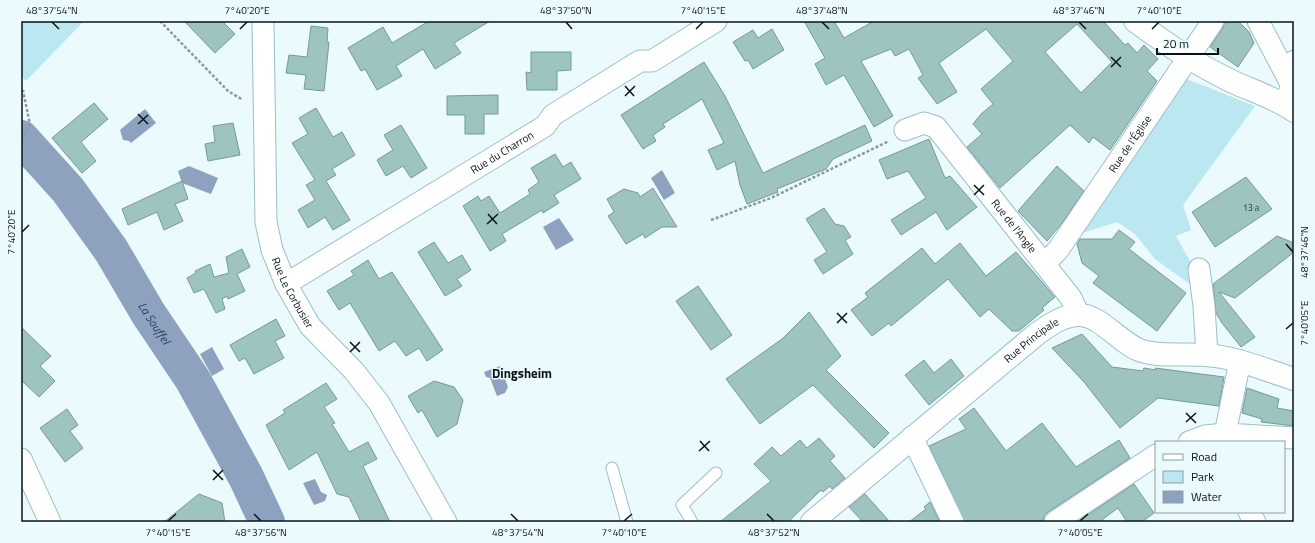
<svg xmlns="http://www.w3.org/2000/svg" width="1315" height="543" viewBox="0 0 1315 543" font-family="'Titillium Web',sans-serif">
<rect width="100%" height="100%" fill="#ebfafd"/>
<path fill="#bbe7f1" d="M 21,21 L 84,21 L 26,81 L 21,76 Z
M 1184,78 L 1255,106 L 1183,205 L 1191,230 L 1176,236 L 1191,263 L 1191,285 L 1155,259 L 1135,234 L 1117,222 L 1079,234 Z"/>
<path fill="#8ea2bf" d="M 145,109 L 156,123 L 131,143 L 129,141 L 123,140 L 120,130 Z
M 189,166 L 218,178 L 211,194 L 182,183 L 178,171 Z
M 662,170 L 675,193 L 664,200 L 651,178 Z
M 559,218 L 574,240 L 556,250 L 543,227 Z
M 212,347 L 224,369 L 212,376 L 200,354 Z
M 500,366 L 508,387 L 505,393 L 497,396 L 490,378 L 486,377 L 484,372 Z
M 315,479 L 321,492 L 327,495 L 325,501 L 314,505 L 303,483 Z"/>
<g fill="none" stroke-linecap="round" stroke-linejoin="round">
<path stroke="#8ea2bf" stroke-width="36" id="s1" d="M 21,138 L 68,190 L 111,250 L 148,313 L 193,380 L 246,477 L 267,522"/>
</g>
<path fill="#9ec4c1" stroke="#759a98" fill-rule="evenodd" d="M 184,21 L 222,21 L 235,34 L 215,53 Z
M 429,21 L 490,21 L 454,43 L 461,53 L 435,69 L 423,49 L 396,66 L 402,76 L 377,90 L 365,69 L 361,71 L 348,48 L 383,27 L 392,43 Z
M 804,21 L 834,21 L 844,38 L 874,21 L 1103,21 L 1125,45 L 1128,43 L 1137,53 L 1144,45 L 1158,59 L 1147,71 L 1157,81 L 1110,150 L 1093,137 L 1089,143 L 1070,125 L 1000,188 L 967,147 L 982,134 L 973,124 L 981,114 L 993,104 L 981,89 L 1013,61 L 986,29 L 939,63 L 957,92 L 937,104 L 918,78 L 923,75 L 909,49 L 895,56 L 891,49 L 861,61 L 893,116 L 874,127 L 844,75 L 826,85 L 815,64 L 825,58 ZM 1077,24 L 1112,62 L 1081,93 L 1045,52 Z
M 1225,21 L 1238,21 L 1249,32 L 1254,43 L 1238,67 L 1210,47 L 1223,28 Z
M 311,26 L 328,28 L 327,42 L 329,42 L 324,91 L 304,89 L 306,75 L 286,73 L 289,55 L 307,57 Z
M 772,29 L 784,50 L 753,69 L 748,60 L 745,61 L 733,42 L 753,30 L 758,38 Z
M 531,52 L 571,52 L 571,70 L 557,71 L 557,90 L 527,90 L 526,72 L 531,73 Z
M 704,62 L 725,96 L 763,173 L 865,125 L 872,141 L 833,159 L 826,169 L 777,189 L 778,192 L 747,204 L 740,185 L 735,161 L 717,170 L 708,150 L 724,143 L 702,99 L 663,124 L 665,127 L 653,135 L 656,141 L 643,149 L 621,115 Z
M 498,95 L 498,114 L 484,114 L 484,134 L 465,134 L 465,115 L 447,115 L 447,96 Z
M 94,103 L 108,119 L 81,142 L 96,161 L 82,173 L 52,138 Z
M 316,108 L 333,137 L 342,132 L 355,155 L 332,169 L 336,175 L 326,181 L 350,220 L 333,230 L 325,217 L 308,228 L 298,210 L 315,200 L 306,185 L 315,180 L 292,143 L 308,134 L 299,118 Z
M 233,123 L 240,155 L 208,161 L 205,144 L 215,142 L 213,126 Z
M 401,125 L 427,168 L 411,178 L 403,166 L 386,176 L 377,160 L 393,150 L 384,135 Z
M 929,139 L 945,178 L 950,176 L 977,207 L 947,230 L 936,212 L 901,235 L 891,220 L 926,198 L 908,171 L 887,179 L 879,160 Z
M 555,154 L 563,167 L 571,162 L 581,179 L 554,195 L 559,203 L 543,213 L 542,210 L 502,234 L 506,241 L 490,251 L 463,206 L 478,196 L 481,201 L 489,196 L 500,213 L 530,194 L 528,190 L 539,182 L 531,168 Z
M 1057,166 L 1084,191 L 1062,223 L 1047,241 L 1018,211 Z
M 1246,177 L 1272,209 L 1215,247 L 1192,212 Z
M 182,181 L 188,199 L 175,204 L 183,221 L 164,230 L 157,212 L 128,225 L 122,209 Z
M 653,188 L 677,227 L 662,227 L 645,238 L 643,234 L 626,244 L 608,216 L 614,212 L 607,199 L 624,189 L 638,193 L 640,197 Z
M 824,208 L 835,224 L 844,226 L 851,237 L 845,240 L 853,254 L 823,274 L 814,260 L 827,252 L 806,219 Z
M 1119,230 L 1135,242 L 1129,249 L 1186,293 L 1157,331 L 1093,283 L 1099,276 L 1082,263 L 1077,244 L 1080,239 L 1112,239 Z
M 1277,236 L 1294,243 L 1294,252 L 1235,298 L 1219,292 L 1255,337 L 1241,347 L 1222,323 L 1216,313 L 1213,284 Z
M 434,242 L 448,263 L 462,255 L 471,270 L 457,279 L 462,286 L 445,296 L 418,252 Z
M 960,243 L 986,276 L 1016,252 L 1055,297 L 1042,308 L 1044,310 L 1019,331 L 1012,331 L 989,309 L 980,317 L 948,279 L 891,326 L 889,323 L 872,336 L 851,310 L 868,297 L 865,293 L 922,248 L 935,264 Z
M 242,249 L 250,267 L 237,274 L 245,291 L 228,299 L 227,296 L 222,299 L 225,309 L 216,313 L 204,289 L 194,293 L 187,278 L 196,273 L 195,271 L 210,264 L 214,277 L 229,273 L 226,257 Z
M 368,260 L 379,279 L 392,272 L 443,350 L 427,361 L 419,348 L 406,356 L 395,341 L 379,351 L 350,303 L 339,310 L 327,291 L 354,275 L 351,271 Z
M 698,286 L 732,335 L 711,350 L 676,301 Z
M 809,312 L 841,356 L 826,370 L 889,433 L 874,448 L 813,385 L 760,424 L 726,379 L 782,339 Z
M 276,319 L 285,336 L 275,341 L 284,358 L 254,374 L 245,358 L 239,361 L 230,345 Z
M 21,327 L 51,356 L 40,366 L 55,381 L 39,397 L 21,380 Z
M 1082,334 L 1112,367 L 1143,371 L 1144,368 L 1156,370 L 1155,368 L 1224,377 L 1219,406 L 1158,398 L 1120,428 L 1084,382 L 1052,348 Z
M 951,359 L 964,376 L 929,405 L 905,375 L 924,360 L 934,373 Z
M 434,381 L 454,387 L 463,400 L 457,424 L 437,437 L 422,410 L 418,413 L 408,396 Z
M 326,383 L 337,399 L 324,407 L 335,423 L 332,424 L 349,452 L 368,442 L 377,459 L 363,466 L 390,522 L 361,522 L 349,497 L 337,494 L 317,452 L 289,470 L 266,425 L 285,413 L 283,410 Z
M 1247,388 L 1279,399 L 1277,408 L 1294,411 L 1294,426 L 1261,422 L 1262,419 L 1242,413 Z
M 974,408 L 1006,451 L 1042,423 L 1076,467 L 1119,440 L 1130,458 L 1048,512 L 1044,516 L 1043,522 L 965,522 L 929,446 L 966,429 L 959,419 Z
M 67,409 L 78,425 L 70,431 L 83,448 L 65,462 L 40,428 Z
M 819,438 L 835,456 L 830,461 L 845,478 L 832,489 L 830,486 L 823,492 L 821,490 L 788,522 L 720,522 L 771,481 L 754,464 L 772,447 L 781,456 L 800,440 L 807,448 Z
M 1134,484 L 1154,513 L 1142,522 L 1127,522 L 1118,508 L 1099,522 L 1077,522 Z
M 199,494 L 222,503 L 225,522 L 164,522 Z
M 865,494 L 890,522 L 863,522 L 849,507 Z
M 930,502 L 940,522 L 909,522 L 926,509 L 924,507 Z"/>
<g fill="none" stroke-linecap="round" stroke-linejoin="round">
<defs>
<path id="service" d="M 1279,63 L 1294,56
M 612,468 L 627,522
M 692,522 L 682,505 L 716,473"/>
<g id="minor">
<path id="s2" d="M 263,21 L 266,222 L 272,250 L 286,284 L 310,326 L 354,371 L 379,403 L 446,522"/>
<path d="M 1258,21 L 1291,84 L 1287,106"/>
<path id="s3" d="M 905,130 L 924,123 L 936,127 L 1071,298 L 1079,315"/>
<path id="s4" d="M 1044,264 L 1058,250 L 1213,21"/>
<path d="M 1199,269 L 1204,306 L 1207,355"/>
<path id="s5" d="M 286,284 L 545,126 L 553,115 L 640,61 L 652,61 L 716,21"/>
<path d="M 1240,361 L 1225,434 L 1294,438"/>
<path d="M 912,437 L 953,522"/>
<path d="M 1189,442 L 1205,436 L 1225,434"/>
<path d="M 21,459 L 50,522"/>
<path d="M 1249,512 L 1255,522"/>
<path d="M 1055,522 L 1156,455"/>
</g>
<g id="tertiary">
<path d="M 1135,21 C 1168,45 1194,63 1231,81 C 1250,90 1278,99 1294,111"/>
<path id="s6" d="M 812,522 L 1038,333 C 1050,325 1063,315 1079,315 C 1101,315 1120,344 1142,351 C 1162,357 1185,353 1206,355 C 1236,357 1265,370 1294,379"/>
</g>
</defs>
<use href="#service" stroke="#9bbfc7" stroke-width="13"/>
<use href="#minor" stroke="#9bbfc7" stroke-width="23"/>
<use href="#tertiary" stroke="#9bbfc7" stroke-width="24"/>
<path stroke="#8c9a9d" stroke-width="2.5" stroke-dasharray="3 2" stroke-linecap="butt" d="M 160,21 L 228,91 L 243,100
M 21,139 L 30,125 L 23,90
M 711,220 L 771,198 L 889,141"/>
<use href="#service" stroke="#fff" stroke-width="11"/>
<use href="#minor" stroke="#fff" stroke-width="21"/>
<use href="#tertiary" stroke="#fff" stroke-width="22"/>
</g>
<path fill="none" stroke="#071417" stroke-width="1.5" d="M 52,22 L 59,29M 566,22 L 572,29M 822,22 L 829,29M 1079,22 L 1086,29M 240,29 L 247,22M 696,29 L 703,22M 1152,29 L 1159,22M 1111,57 L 1121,67M 1111,67 L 1121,57M 625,86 L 634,96M 625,96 L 635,86M 138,114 L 148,124M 138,124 L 148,115M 974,185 L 984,195M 974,195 L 984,185M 488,214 L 497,224M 487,224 L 498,214M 22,232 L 29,225M 1286,244 L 1293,252M 837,313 L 847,323M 837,323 L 847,313M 1286,329 L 1293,323M 350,342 L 360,352M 350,352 L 360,342M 1186,413 L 1196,423M 1186,422 L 1196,413M 700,441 L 709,451M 699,451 L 710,441M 213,470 L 223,480M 213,480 L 223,470M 254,514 L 261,521M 511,514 L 518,521M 767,514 L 774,521M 168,521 L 176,514M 624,521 L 632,514M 1080,521 L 1088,514"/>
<g text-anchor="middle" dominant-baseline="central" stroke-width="3" stroke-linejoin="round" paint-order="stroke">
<g font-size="9" fill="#2d4042">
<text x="1251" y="207">13 a</text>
</g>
<g font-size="11" fill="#071417" stroke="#ebfafd">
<text stroke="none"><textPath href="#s4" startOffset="148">Rue de l'Église</textPath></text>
<text stroke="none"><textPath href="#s5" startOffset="253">Rue du Charron</textPath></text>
<text stroke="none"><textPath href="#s3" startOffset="159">Rue de l'Angle</textPath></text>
<text stroke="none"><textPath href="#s2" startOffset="277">Rue Le Corbusier</textPath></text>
<text stroke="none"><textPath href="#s6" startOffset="285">Rue Principale</textPath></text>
</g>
<g font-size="12" font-style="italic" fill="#203b64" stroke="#ebfafd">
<text stroke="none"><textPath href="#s1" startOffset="229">La Souffel</textPath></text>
</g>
<g font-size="13" font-weight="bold" fill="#071417" stroke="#ebfafd">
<text x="522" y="373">Dingsheim</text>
</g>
</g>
<rect width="1315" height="543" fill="none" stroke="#ebfafd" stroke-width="44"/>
<rect x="1155" y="441" width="130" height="72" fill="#ebfafd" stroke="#909ea1"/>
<rect x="1163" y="454" width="20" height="6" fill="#ffffff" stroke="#909ea1"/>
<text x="1191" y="461" font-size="12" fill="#071417">Road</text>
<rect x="1163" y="471" width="20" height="12" fill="#bbe7f1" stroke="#909ea1"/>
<text x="1191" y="481" font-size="12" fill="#071417">Park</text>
<rect x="1163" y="491" width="20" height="12" fill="#8ea2bf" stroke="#909ea1"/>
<text x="1191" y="501" font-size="12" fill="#071417">Water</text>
<path d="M1157 48v6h61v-6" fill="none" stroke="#071417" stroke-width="2"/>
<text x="1163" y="48" font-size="12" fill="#071417" stroke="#ebfafd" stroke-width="3" paint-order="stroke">20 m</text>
<rect x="22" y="22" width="1271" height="499" fill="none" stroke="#071417" stroke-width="1.5"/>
<g font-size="10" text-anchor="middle" fill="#071417">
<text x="52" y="14">48°37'54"N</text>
<text x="247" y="14">7°40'20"E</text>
<text x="566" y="14">48°37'50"N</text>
<text x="703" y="14">7°40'15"E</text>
<text x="822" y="14">48°37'48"N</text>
<text x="1079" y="14">48°37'46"N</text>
<text x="1159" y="14">7°40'10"E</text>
<text transform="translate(11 232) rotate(-90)" y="4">7°40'20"E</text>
<text transform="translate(1304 252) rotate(-90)" y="4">48°37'46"N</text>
<text transform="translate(1304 323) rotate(-90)" y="4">7°40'05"E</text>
<text x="168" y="536">7°40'15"E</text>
<text x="261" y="536">48°37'56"N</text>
<text x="518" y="536">48°37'54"N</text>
<text x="624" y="536">7°40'10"E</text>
<text x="774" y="536">48°37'52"N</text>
<text x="1080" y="536">7°40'05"E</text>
</g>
</svg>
